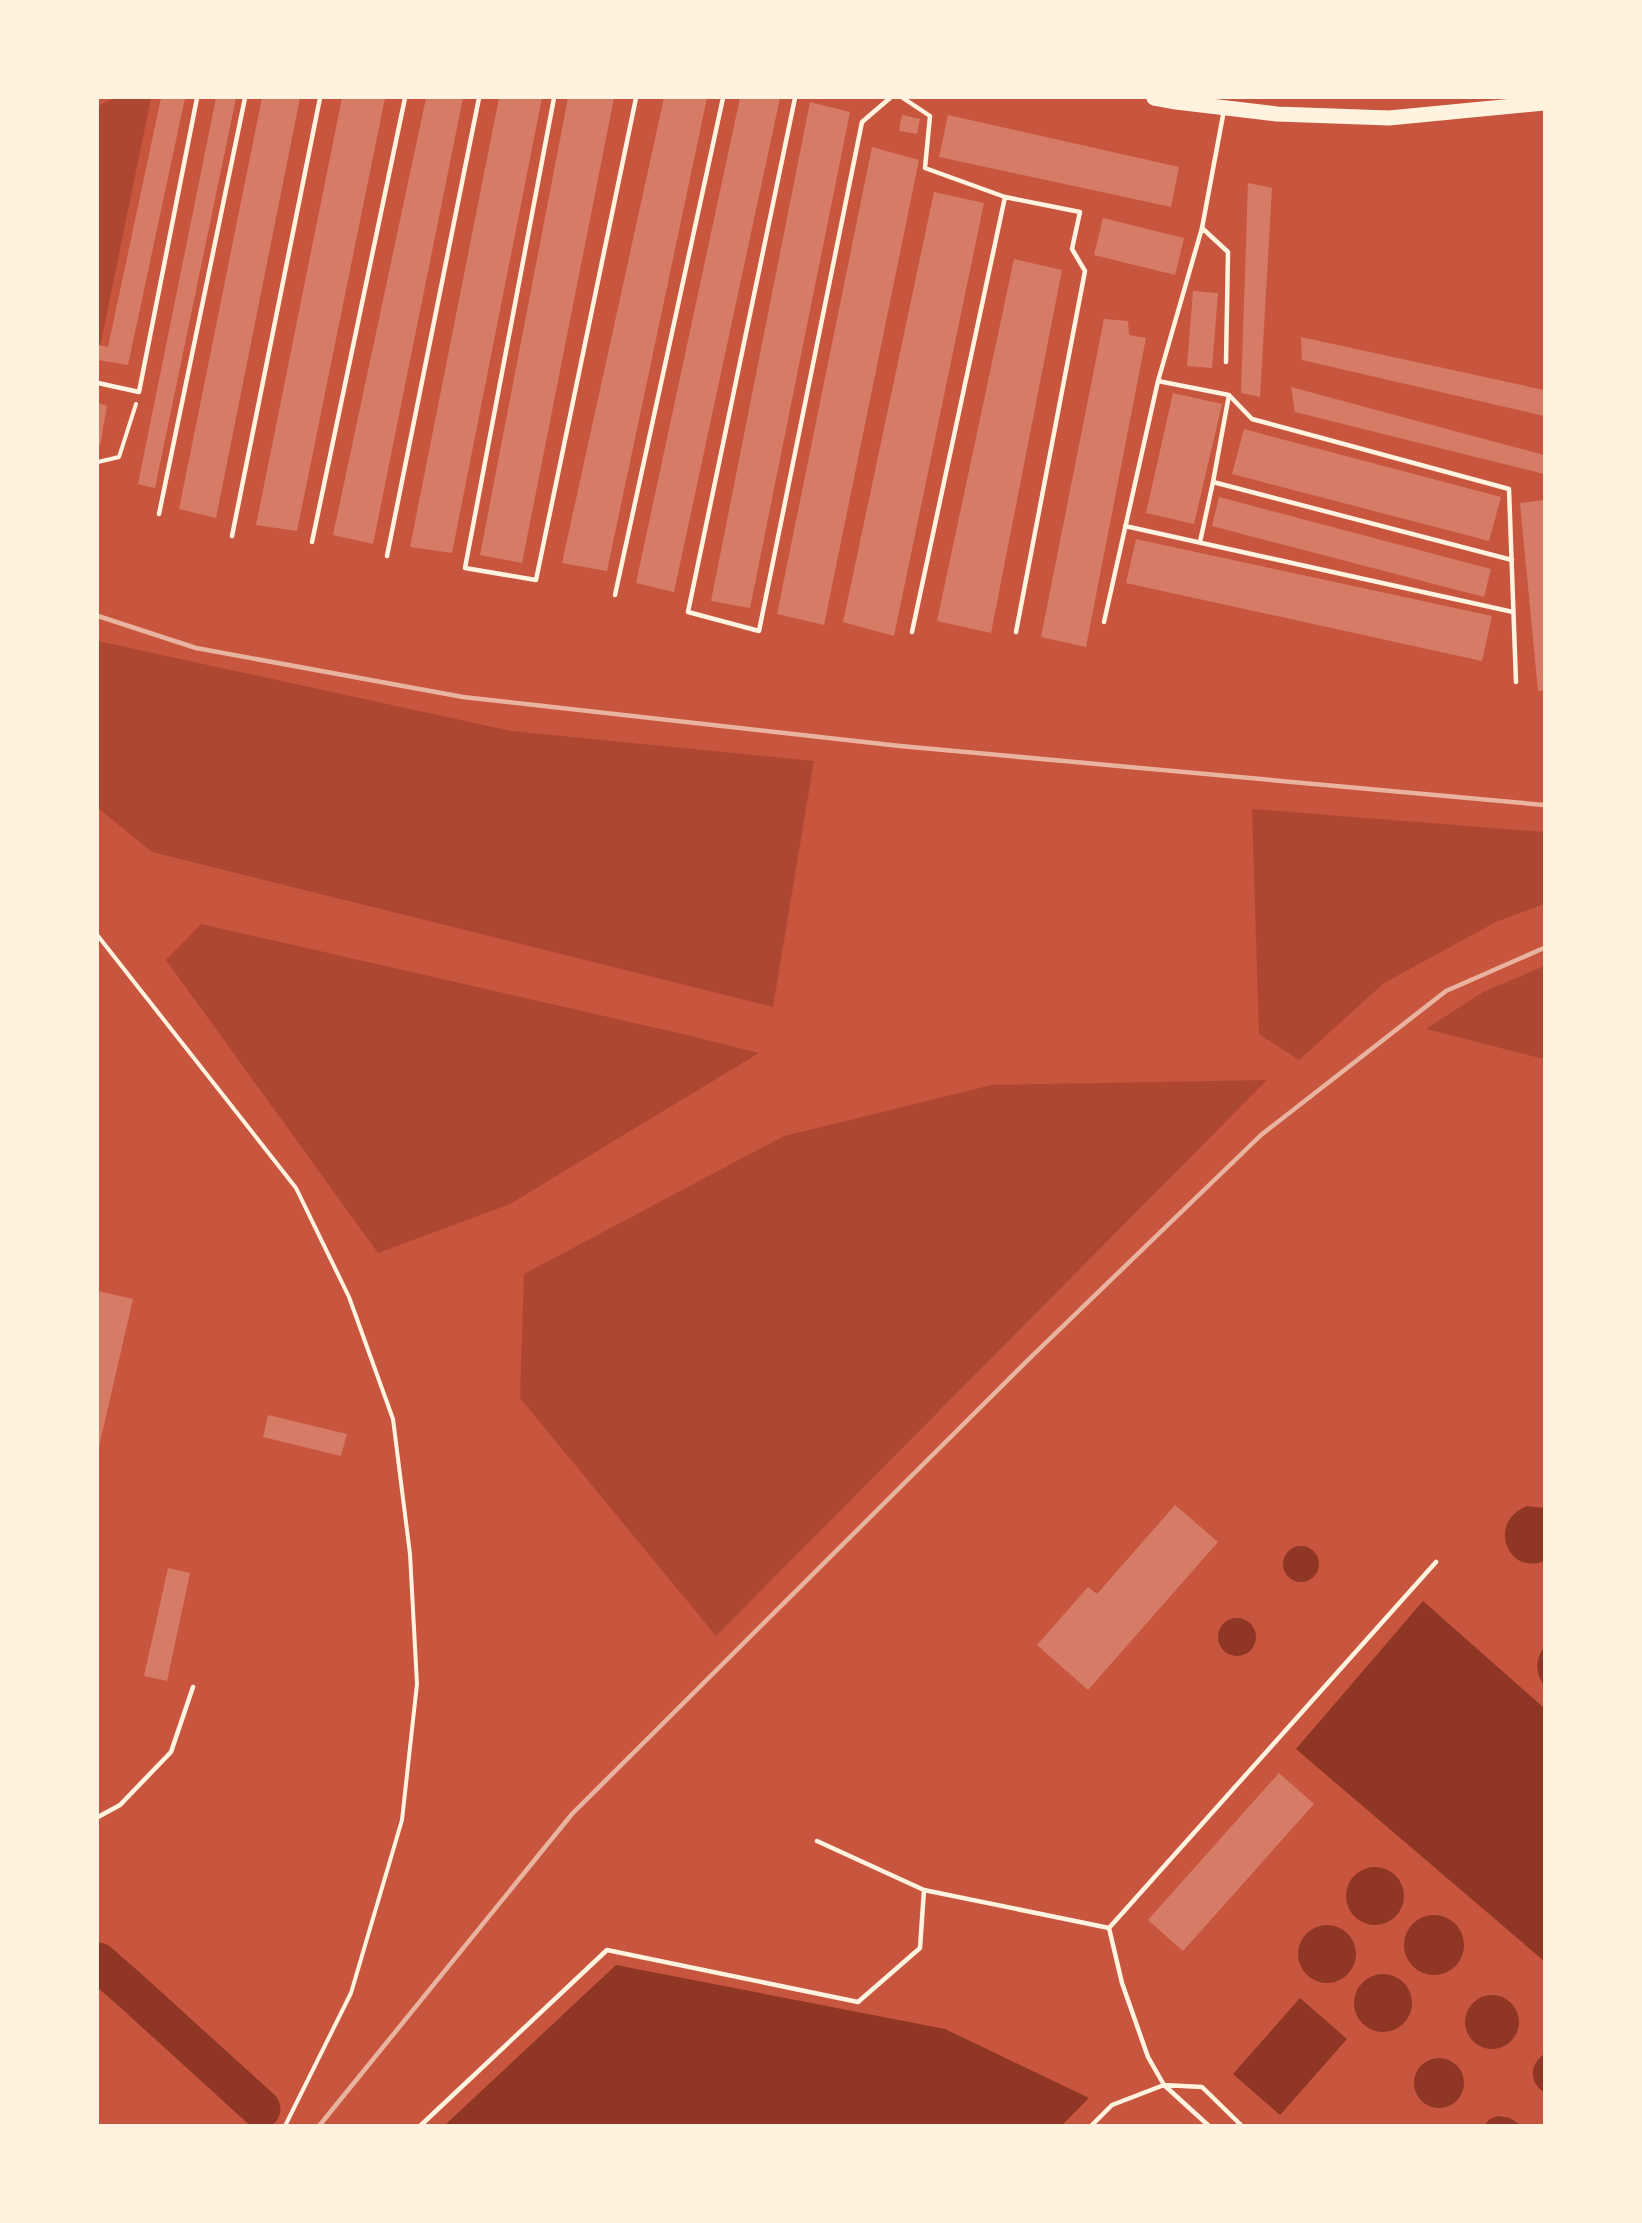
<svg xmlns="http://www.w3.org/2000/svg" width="1642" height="2223" viewBox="0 0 1642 2223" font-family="'Roboto Condensed',sans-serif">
<rect width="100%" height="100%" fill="#c8553d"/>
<path fill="#ae4732" d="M 114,98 L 151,98 L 100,347 L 98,346 L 98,106 Z
M 98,641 L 511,731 L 814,761 L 773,1007 L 152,852 L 98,808 Z
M 1252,809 L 1544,832 L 1544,904 L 1496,922 L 1384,983 L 1299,1060 L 1259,1034 Z
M 201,924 L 687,1035 L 759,1053 L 510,1204 L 378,1253 L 166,960 Z
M 1544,966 L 1544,1059 L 1426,1029 L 1483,992 Z
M 1267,1080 L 716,1636 L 520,1398 L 524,1274 L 784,1136 L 992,1085 Z"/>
<path fill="#8f3625" d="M 1527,1506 L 1544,1508 L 1544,1561 C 1508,1576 1486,1522 1527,1506 Z
M1283 1564a18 18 0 1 1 36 0a18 18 0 1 1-36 0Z
M 1423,1601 L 1544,1708 L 1544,1961 L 1296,1749 Z
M1218 1637a19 19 0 1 1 38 0a19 19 0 1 1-38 0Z
M 1544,1647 L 1544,1685 C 1535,1673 1535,1659 1544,1647 Z
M1346 1896a29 29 0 1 1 58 0a29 29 0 1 1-58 0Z
M1404 1945a30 30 0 1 1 60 0a30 30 0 1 1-60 0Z
M1298 1954a29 29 0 1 1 58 0a29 29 0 1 1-58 0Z
M 616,1965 L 945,2029 L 1089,2098 L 1061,2126 L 445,2125 Z
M1354 2003a29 29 0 1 1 58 0a29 29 0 1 1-58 0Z
M1465 2022a27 27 0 1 1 54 0a27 27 0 1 1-54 0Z
M 1300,1998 L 1347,2039 L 1280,2115 L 1233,2074 Z
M 1544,2054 L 1544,2092 C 1529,2082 1529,2065 1544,2054 Z
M1414 2083a25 25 0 1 1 50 0a25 25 0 1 1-50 0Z
M 1498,2116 L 1510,2118 L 1520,2125 L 1484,2125 L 1490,2119 Z"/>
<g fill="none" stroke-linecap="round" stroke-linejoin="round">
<path stroke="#8f3625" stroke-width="39" d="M 98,1962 L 129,1989 L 261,2109"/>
</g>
<path fill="#d67c66" d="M 161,98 L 185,98 L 128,365 L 98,360 L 98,345 L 108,347 Z
M 216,98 L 236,98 L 155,488 L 138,484 Z
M 262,98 L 300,98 L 216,518 L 179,509 Z
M 342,98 L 385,98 L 297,531 L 256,525 Z
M 426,98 L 463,98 L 373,544 L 333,535 Z
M 499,98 L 542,98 L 452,553 L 410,547 Z
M 568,98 L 614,98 L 522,563 L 480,555 Z
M 664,98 L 707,98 L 607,571 L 562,563 Z
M 740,98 L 780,98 L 674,592 L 636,583 Z
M 810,102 L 850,112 L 750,608 L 711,601 Z
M 902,115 L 920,119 L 917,134 L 899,131 Z
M 948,115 L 1179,167 L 1171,207 L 939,157 Z
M 872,147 L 919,160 L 824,625 L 777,614 Z
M 1248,183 L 1272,188 L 1260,397 L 1241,393 Z
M 934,192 L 984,203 L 894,636 L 843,622 Z
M 1103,218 L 1184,238 L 1175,275 L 1094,255 Z
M 1014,259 L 1062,270 L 991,633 L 937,621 Z
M 1193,291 L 1218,293 L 1212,368 L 1187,366 Z
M 1104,319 L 1128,321 L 1129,335 L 1146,338 L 1086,647 L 1041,637 Z
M 1301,337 L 1544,390 L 1544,416 L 1302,360 Z
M 1291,387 L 1544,455 L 1544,474 L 1295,412 Z
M 1173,393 L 1222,404 L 1194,524 L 1146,513 Z
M 98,403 L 107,406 L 100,446 L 98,445 Z
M 1244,429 L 1501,497 L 1489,541 L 1232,474 Z
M 1219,497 L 1491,569 L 1484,597 L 1212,526 Z
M 1544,500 L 1544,690 L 1538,691 L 1520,503 Z
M 1136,539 L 1492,616 L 1482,661 L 1126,583 Z
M 98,1291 L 133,1299 L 98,1451 Z
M 268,1415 L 347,1434 L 341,1456 L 263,1437 Z
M 1175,1505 L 1218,1542 L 1088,1690 L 1037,1645 L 1088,1587 L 1097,1594 Z
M 168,1568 L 190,1573 L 167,1681 L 144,1676 Z
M 1279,1773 L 1314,1804 L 1183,1951 L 1148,1920 Z"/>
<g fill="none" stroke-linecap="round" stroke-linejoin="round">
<path stroke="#fff3e0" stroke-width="4" d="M 98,462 L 119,457 L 136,404
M 98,936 L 296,1188 L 349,1297 L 393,1419 L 410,1554 L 417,1684 L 402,1820 L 351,1993 L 285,2126"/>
<path stroke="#fff3e0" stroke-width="4.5" d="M 554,98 L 465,568 L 536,580 L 636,98
M 795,98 L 688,612 L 759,631 L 862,122 L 890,98
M 903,98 L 930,116 L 925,168 L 1005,197 L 912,632
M 1224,110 L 1202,228 L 1158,381 L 1229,395 L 1252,419 L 1509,489 L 1516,682
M 1005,197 L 1080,212 L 1072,249 L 1085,271 L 1016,632
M 1202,228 L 1228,252 L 1226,362
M 98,383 L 139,392 L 197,98
M 1229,395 L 1213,482 L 1512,560
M 159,514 L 245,98
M 1125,526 L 1513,612
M 232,536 L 320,98
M 312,542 L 405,98
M 1200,542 L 1213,482
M 387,556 L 479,98
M 615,595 L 723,98
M 1104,622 L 1158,381
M 98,1817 L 120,1805 L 171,1752 L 193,1687
M 817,1841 L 924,1890
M 420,2126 L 607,1950 L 858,2002 L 920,1948 L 924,1890 L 1109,1928
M 1091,2126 L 1112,2105 L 1164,2085 L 1202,2087 L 1242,2126
M 1209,2126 L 1164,2085 L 1148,2057 L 1122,1983 L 1109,1928 L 1436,1562"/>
<path stroke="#fff3e0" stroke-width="15" d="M 1154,98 L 1176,102 L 1277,114 L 1389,118 L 1544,103"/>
<path stroke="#e9b49f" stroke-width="4.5" d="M 98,616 L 196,648 L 463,697 L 900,746 L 1544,805
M 319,2126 L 572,1814 L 1030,1358 L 1261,1135 L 1446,991 L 1544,948"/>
</g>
<rect width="1642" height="2223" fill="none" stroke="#fff3e0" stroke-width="198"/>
</svg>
